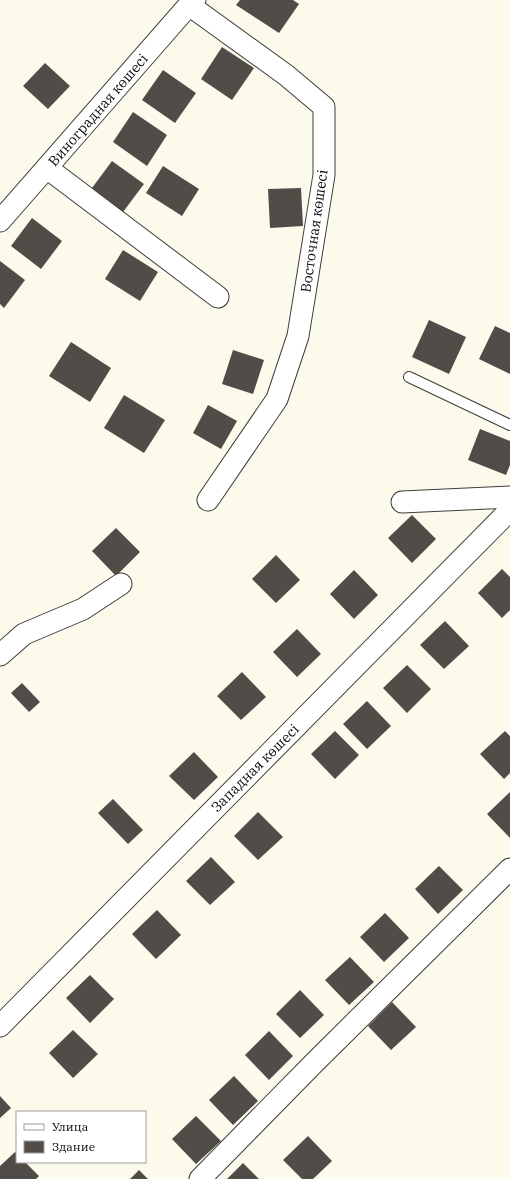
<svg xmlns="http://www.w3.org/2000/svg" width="510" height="1179" viewBox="0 0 510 1179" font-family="'IBM Plex Serif',serif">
<rect width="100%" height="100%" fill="#fcfaea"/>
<path fill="#514c48" d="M 240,0 L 293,0 L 299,4 L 279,33 L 236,5 Z
M 222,47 L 254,68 L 232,100 L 201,79 Z
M 45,63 L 70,86 L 48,109 L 23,86 Z
M 163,70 L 196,93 L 175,123 L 142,100 Z
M 133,112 L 167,135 L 147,166 L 113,142 Z
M 112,161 L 144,184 L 123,212 L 92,188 Z
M 163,166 L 199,189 L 182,216 L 146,193 Z
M 301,188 L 303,226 L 270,228 L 268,189 Z
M 32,218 L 62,241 L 41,269 L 11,246 Z
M 123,250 L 158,272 L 140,301 L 105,279 Z
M 0,261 L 25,280 L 4,308 L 0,304 Z
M 429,320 L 466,337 L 449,374 L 412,357 Z
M 495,326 L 510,333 L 510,374 L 479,359 Z
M 71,342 L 111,368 L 90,402 L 49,376 Z
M 233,350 L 264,360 L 253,394 L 222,384 Z
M 124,395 L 165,420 L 144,453 L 104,428 Z
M 208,405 L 237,421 L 221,449 L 193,433 Z
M 480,429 L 510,441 L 510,465 L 506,475 L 468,460 Z
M 412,515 L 436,539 L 412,563 L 388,538 Z
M 116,528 L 140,552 L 116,576 L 92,551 Z
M 276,555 L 300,580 L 276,603 L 252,579 Z
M 502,569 L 510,577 L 510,610 L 502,618 L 478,593 Z
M 354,570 L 378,595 L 354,619 L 330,594 Z
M 445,621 L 469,646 L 444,669 L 420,645 Z
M 297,629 L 321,654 L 297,677 L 273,652 Z
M 407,665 L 431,689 L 407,713 L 383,688 Z
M 242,672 L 266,697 L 241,720 L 217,696 Z
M 22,683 L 40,702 L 29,712 L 11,693 Z
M 367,701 L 391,726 L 367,749 L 343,724 Z
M 335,731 L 359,755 L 335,779 L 311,754 Z
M 505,731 L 510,736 L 510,773 L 504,779 L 480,754 Z
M 194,752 L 218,777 L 194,800 L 169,776 Z
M 510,792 L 510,838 L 487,814 Z
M 113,799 L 143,830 L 128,844 L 98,813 Z
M 258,812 L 283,837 L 258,860 L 234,836 Z
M 211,857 L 235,882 L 210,905 L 186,881 Z
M 439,866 L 463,890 L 438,914 L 415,889 Z
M 157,910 L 181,935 L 156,959 L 132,934 Z
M 385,913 L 409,938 L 384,962 L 360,937 Z
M 350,957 L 374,982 L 349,1005 L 325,980 Z
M 90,975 L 114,999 L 90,1023 L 66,998 Z
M 300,990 L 324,1015 L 300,1038 L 276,1014 Z
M 392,1002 L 416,1027 L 391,1050 L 368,1026 Z
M 73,1030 L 98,1054 L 73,1078 L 49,1053 Z
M 269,1031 L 293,1056 L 269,1080 L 245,1055 Z
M 234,1076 L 258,1101 L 233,1125 L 209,1100 Z
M 0,1096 L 11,1108 L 0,1118 Z
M 196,1116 L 221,1141 L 196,1164 L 172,1139 Z
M 308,1136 L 332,1161 L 313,1179 L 302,1179 L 283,1160 Z
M 15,1152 L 17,1154 L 17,1162 L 25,1162 L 39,1176 L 36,1179 L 0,1179 L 0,1166 Z
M 243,1163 L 259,1179 L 227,1179 Z
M 139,1170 L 148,1179 L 130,1179 Z"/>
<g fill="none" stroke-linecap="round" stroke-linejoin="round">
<defs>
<path id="service" d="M 409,377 L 510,425"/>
<path id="minor" d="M 189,5 L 286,75 L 324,107 L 324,175 L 298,336 L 277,399 L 208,500
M 47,168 L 218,297
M 0,221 L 189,5 L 195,0
M 402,502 L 510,497
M 0,655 L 24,634 L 83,609 L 121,584
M 0,1026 L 510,510
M 200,1179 L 315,1062 L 510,869"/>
</defs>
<use href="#service" stroke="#3d3d3d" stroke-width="12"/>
<use href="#minor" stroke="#3d3d3d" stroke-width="23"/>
<use href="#service" stroke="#fff" stroke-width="10"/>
<use href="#minor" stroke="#fff" stroke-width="21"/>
</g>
<g text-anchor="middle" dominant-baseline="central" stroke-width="4" stroke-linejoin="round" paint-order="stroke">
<g font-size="14" fill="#0a0a0a" stroke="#fff">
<text transform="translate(98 110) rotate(-49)">Виноградная көшесі</text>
<text transform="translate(314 231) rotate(-82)">Восточная көшесі</text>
<text transform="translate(255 768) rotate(-45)">Западная көшесі</text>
</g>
</g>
<rect x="16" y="1111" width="130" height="52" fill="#ffffff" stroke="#9d9d9d"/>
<rect x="24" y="1124" width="20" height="6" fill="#ffffff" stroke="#9d9d9d"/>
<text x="52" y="1131" font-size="12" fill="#0a0a0a">Улица</text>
<rect x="24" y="1141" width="20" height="12" fill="#514c48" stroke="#9d9d9d"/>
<text x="52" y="1151" font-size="12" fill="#0a0a0a">Здание</text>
</svg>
